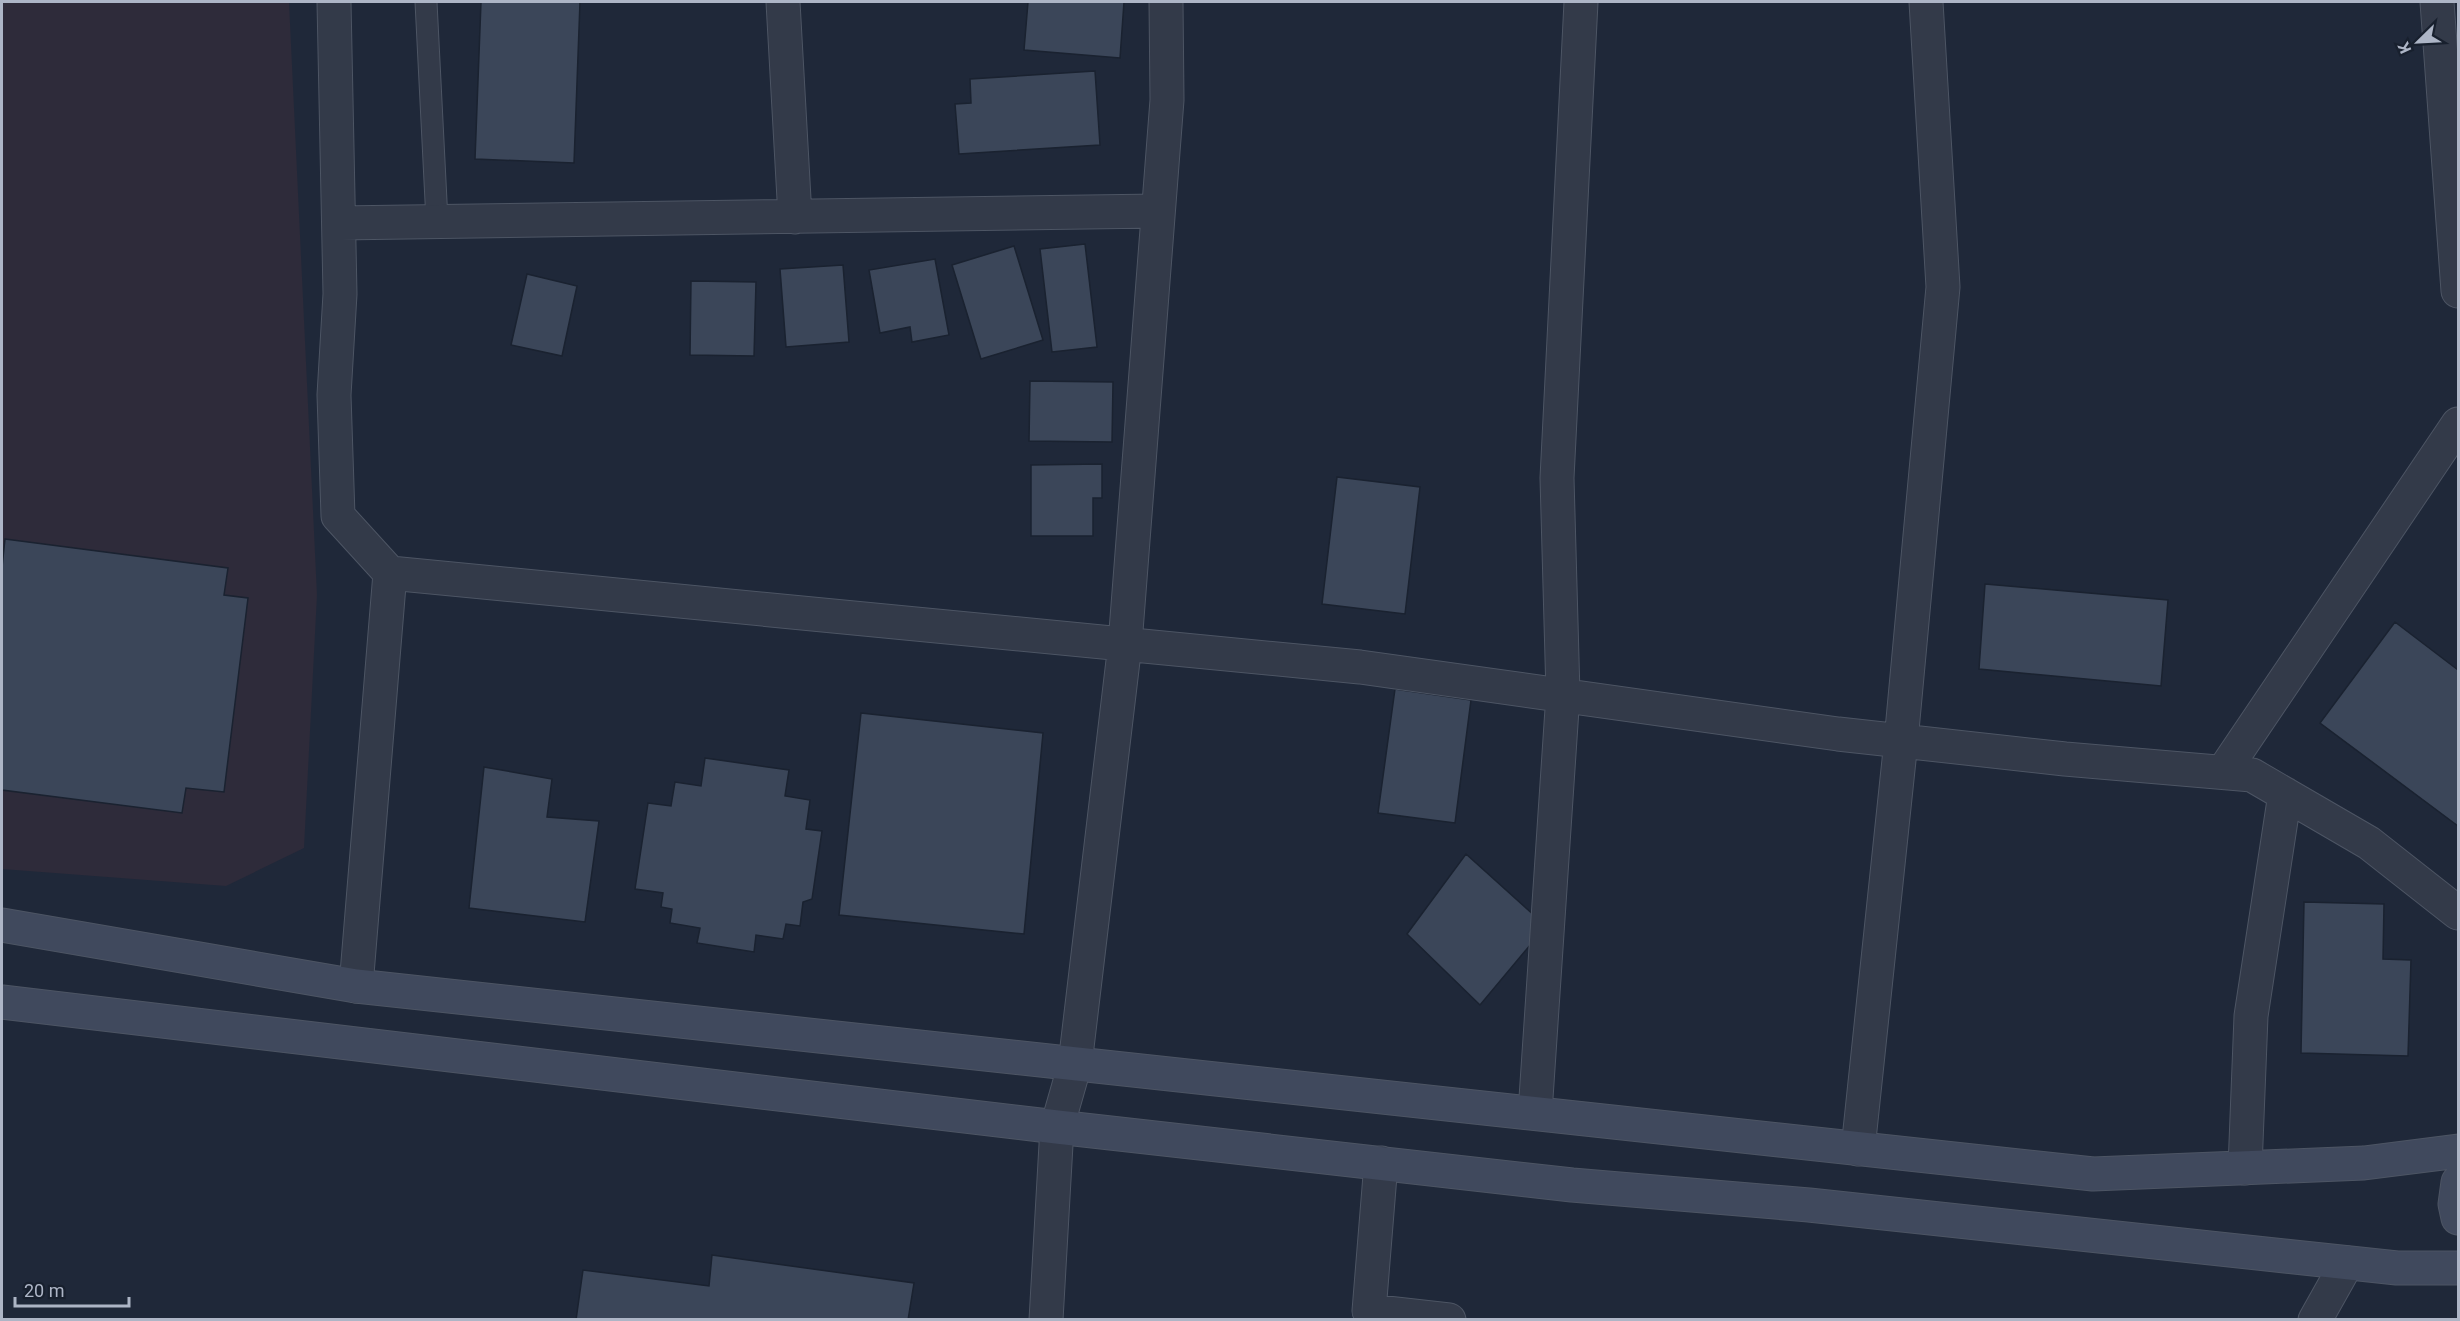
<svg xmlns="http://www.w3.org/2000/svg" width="2460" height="1321" viewBox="0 0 2460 1321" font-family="Roboto,sans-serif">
<rect width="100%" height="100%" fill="#1f2839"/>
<path fill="#2e2b3a" d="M 2,2 L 289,2 L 317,595 L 304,848 L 226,886 L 2,869 Z"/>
<path fill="#3b4659" stroke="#1a2230" stroke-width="1.5" d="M 481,2 L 580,2 L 574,163 L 475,159 Z
M 1028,2 L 1124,2 L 1120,58 L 1024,50 Z
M 1095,71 L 1100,145 L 959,154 L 955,104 L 971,103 L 970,79 Z
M 1085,244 L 1097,347 L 1052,352 L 1040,249 Z
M 1014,246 L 1043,340 L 981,359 L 952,265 Z
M 935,259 L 949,335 L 912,342 L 910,327 L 880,333 L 869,270 Z
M 843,265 L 849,342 L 786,347 L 780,269 Z
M 527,274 L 577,286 L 562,356 L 511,345 Z
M 691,281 L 756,282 L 754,356 L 690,355 Z
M 1030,381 L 1113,382 L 1112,442 L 1029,441 Z
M 1102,464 L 1102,498 L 1093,498 L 1093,536 L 1031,536 L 1031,465 Z
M 1337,477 L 1420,487 L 1405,614 L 1322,604 Z
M 5,539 L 228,568 L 224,595 L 248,598 L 224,792 L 186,788 L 182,813 L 2,790 L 2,567 Z
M 1985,584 L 2168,600 L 2161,686 L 1979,669 Z
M 2395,622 L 2458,670 L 2458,826 L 2320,723 Z
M 1395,689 L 1471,700 L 1455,823 L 1378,813 Z
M 861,713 L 1043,733 L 1024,934 L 839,915 Z
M 705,758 L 789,770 L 785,796 L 810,800 L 806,829 L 822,831 L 812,899 L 803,902 L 800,926 L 786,924 L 783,939 L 756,935 L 754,952 L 697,943 L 700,928 L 670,923 L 672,909 L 661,907 L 663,893 L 635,889 L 648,803 L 671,806 L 675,782 L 701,786 Z
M 484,767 L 552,779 L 547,817 L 599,821 L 585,922 L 469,908 Z
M 1466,854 L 1546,926 L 1480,1005 L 1407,934 Z
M 2304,902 L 2384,904 L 2383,959 L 2411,960 L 2408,1056 L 2301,1053 Z
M 712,1255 L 914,1283 L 908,1320 L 576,1320 L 583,1270 L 709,1286 Z"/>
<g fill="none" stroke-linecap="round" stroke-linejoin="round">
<defs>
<path id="service" d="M 426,2 L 437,221"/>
<path id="minor" d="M 334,2 L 340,294 L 334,395 L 338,516 L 390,573 L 356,986
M 783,2 L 795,217
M 2437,2 L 2458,291
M 339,223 L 1158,211
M 390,573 L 1360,667 L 1838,734 L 2065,759 L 2252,775 L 2369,843 L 2458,913
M 2223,772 L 2458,424
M 1535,1113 L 1563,694 L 1557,478 L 1581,2
M 1858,1149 L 1901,741 L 1943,287 L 1926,2
M 1381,1163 L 1369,1311 L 1449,1320
M 2245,1168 L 2251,1016 L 2285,794
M 1046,1320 L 1057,1127 L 1075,1064 L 1125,644 L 1167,100 L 1166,2
M 2315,1320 L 2347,1263"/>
<path id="secondary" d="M 2,925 L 356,986 L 2093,1174 L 2364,1163 L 2458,1151
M 2,1002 L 1057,1127 L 1572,1185 L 1809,1205 L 2397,1268 L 2458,1268
M 2458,1182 L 2455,1204 L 2458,1218"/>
</defs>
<use href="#service" stroke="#4d5564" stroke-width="23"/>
<use href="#minor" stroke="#4d5564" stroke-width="35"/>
<use href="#secondary" stroke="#4d5564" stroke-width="35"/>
<use href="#service" stroke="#333a49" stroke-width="21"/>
<use href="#minor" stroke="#333a49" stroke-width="33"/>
<use href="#secondary" stroke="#40495d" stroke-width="33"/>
</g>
<rect width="2460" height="1321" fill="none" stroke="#adb5c6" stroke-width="6"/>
<g transform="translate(2418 42) rotate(246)" stroke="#18202e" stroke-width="4.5" paint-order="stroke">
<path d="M0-4.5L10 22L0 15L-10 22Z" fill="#adb5c6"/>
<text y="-9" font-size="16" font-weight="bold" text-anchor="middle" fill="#adb5c6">K</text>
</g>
<path d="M15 1297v9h114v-9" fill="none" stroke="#adb5c6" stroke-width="3"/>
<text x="24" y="1297" font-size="18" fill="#adb5c6" stroke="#18202e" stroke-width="4.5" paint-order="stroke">20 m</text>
</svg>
